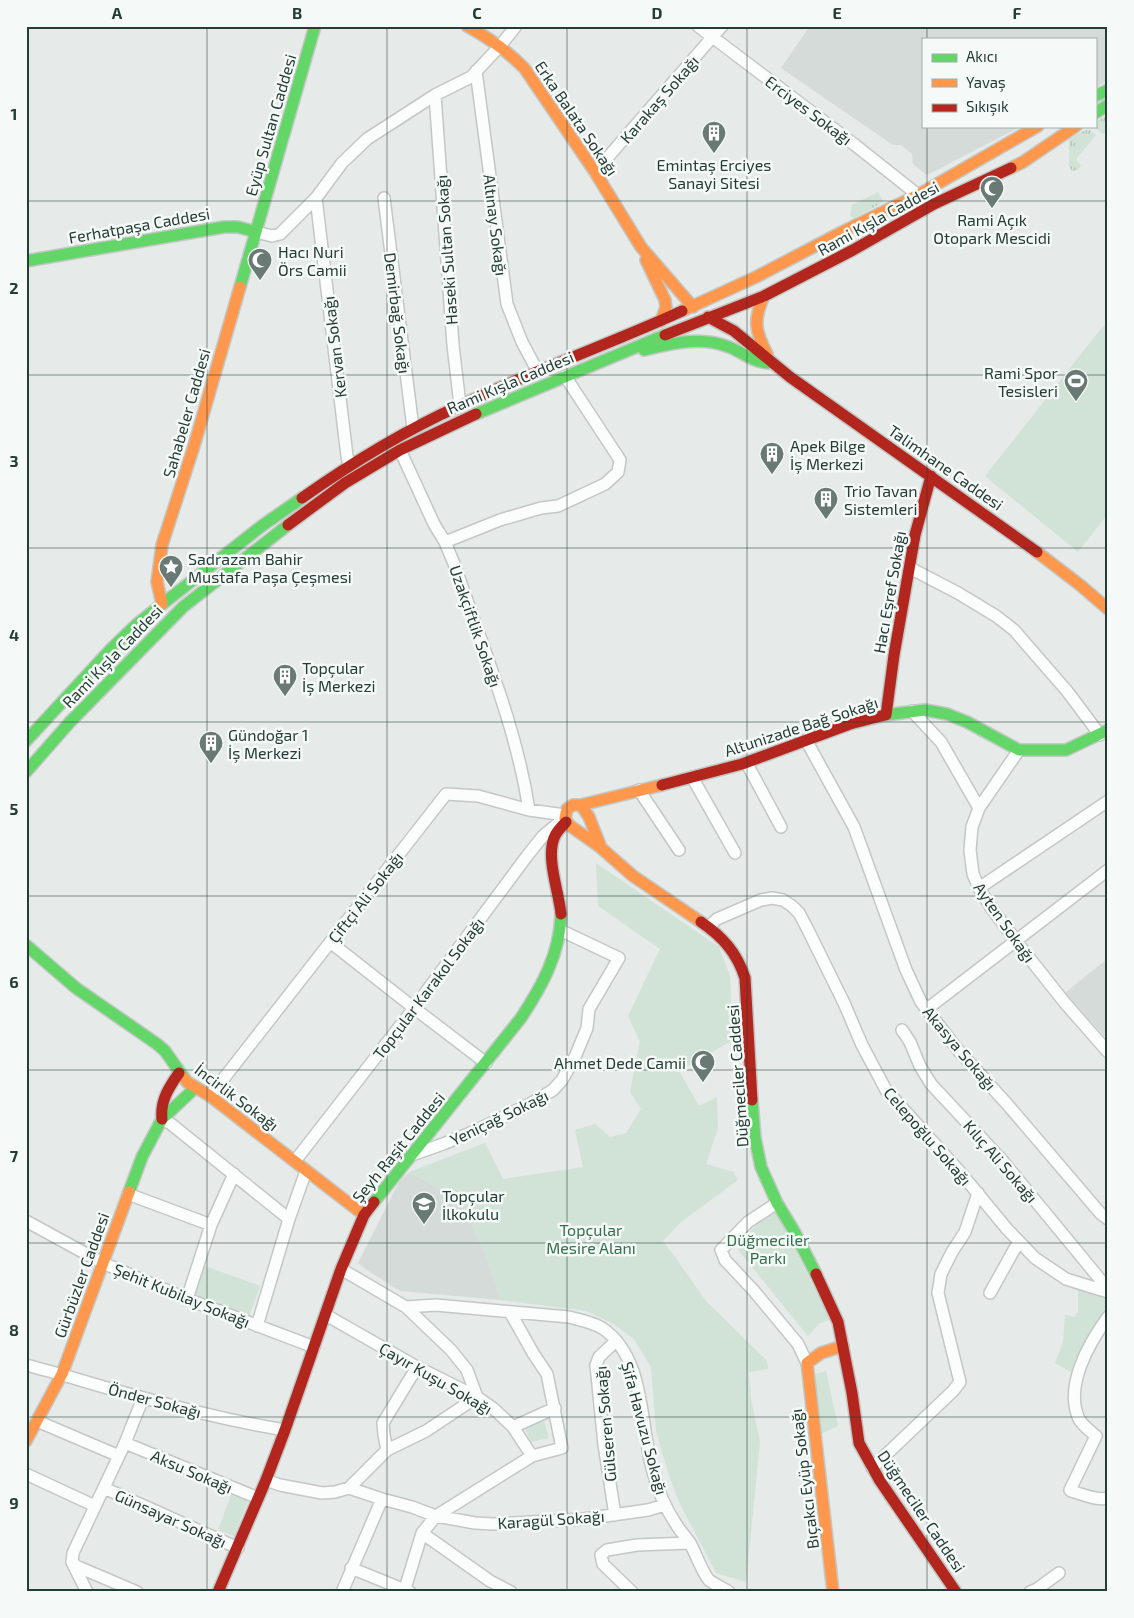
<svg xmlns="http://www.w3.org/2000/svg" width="1134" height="1618" viewBox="0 0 1134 1618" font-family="'Exo 2',sans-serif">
<defs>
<pattern id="grass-tufts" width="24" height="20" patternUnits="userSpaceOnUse" patternTransform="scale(1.25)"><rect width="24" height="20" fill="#d1e2d6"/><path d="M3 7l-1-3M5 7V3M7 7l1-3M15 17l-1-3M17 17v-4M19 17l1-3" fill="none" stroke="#b3c3b8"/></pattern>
</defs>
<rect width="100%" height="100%" fill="#e6eae8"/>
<path fill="#d4dbd8" d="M 810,26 L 1108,26 L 1108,80 L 1095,88 L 1095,39 L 923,39 L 923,126 L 1022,126 L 927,175 L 913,164 L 912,154 L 901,145 L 893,145 L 781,68 Z
M 1108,958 L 1108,1040 L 1065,993 Z
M 409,1172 L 460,1200 L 483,1249 L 501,1300 L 400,1291 L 367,1270 L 358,1263 L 399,1182 Z"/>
<path fill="url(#grass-tufts)" d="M 1108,114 L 1108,132 L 1103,134 L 1095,128 L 1095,123 Z
M 1085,130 L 1090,130 L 1096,135 L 1077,158 L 1077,161 L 1081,165 L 1078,170 L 1072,171 L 1069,166 L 1069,139 Z
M 878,192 L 884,202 L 854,218 L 850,216 L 852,205 Z"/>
<path fill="#d1e2d6" d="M 1104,325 L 1108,328 L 1108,514 L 1078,552 L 985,476 Z
M 596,863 L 719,947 L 730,976 L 733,1040 L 679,1071 L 699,1106 L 717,1097 L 718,1128 L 706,1164 L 733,1172 L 738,1180 L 681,1222 L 663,1241 L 675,1257 L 706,1301 L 767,1361 L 768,1369 L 749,1372 L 751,1399 L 760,1442 L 746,1582 L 716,1573 L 679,1502 L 669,1475 L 656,1431 L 651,1367 L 634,1339 L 612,1323 L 586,1311 L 501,1300 L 483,1249 L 460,1200 L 409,1172 L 485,1143 L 503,1179 L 583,1167 L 575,1130 L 595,1124 L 610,1137 L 626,1133 L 641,1109 L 630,1092 L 640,1042 L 628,1016 L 660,949 L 598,906 Z
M 776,1212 L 778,1214 L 826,1312 L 829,1320 L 820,1323 L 808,1336 L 739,1251 L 738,1246 L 739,1241 L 765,1218 Z
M 205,1266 L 260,1286 L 249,1317 L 195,1295 Z
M 1078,1289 L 1108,1299 L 1108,1306 L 1092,1332 L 1074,1374 L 1055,1363 L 1063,1342 L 1065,1315 L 1074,1317 L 1078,1312 Z
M 826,1371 L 838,1426 L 819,1435 L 815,1374 Z
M 544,1421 L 549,1438 L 531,1442 L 525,1428 Z
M 231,1495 L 248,1501 L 234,1536 L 218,1530 Z"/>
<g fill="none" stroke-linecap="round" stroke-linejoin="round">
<defs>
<path id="street" d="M 698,26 L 855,145 L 918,195
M 476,71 L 507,304 L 522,342 L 538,372
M 435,95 L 453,345 L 460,405
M 595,172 L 722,26
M 316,198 L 347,456 L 349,465
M 384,198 L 413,428
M 256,232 L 272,236 L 280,234 L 316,198 L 342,163 L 367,139 L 435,95 L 471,77 L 500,46 L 516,26
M 400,450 L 434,524 L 445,542 L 455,566 C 482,646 516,725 529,810
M 445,542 L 500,520 L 541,508 L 558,506 L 605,484 L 618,472 L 620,460 L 565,376
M 910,568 L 958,593 L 996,616 L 1014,630 L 1067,691 L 1100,735
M 912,711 L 941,742 L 979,808
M 806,740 L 854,827 L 906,970 L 921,1002 L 958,1050 L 1007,1104 L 1101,1214 L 1108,1219
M 1019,750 L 979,808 L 972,827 L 970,850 L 973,874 L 979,888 L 992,909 L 1023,950 L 1065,1003 L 1108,1052
M 746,762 L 781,827
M 692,777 L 735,853
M 639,790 L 679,850
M 979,888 L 1108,801
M 708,927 L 717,919 L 761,900 L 772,898 L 783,900 L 792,906 L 799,913 L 807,928 L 844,1003 L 862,1045 L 886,1090 L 960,1172 L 1007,1229 L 1035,1258 L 1066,1279 L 1108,1292
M 330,942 L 414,1008 L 486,1063
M 927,1009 L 1108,870
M 902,1030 L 910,1042 L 920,1066 L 931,1084 L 1001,1159 L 1108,1289
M 210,1096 L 446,794 L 478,796 L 529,810 L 565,815
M 162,1119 L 171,1124 L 289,1219
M 412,1155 L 443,1144 L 473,1132 L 530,1104 L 553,1090 L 562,1080 L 575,1057 L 587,1028 L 589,1009 L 619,958 L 560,930
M 295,1161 L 414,1008 L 527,856 L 543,836 L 560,822
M 128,1194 L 211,1225
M 777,1203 L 748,1222 L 721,1250 L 725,1260 L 754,1291 L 798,1344 L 807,1363
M 26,1221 L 103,1263 L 187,1299 L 314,1347
M 341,1269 L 406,1307 L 451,1350 L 467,1370 L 477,1397 L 426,1431 L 387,1450
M 990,1293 L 1019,1241
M 187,1299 L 211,1225 L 234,1174
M 406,1307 L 436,1305 L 569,1317 C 580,1320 592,1322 602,1328 C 645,1356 640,1424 652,1468 C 657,1488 665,1508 676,1524 C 680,1531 686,1537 690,1543 C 695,1552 703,1574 709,1580 C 715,1585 723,1588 729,1592
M 326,1315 L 417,1367 L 477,1397 L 494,1409 L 513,1427 L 532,1456
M 1108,1317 C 1089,1343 1064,1386 1079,1419 C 1083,1426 1090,1431 1096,1436 L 1070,1490 L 1071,1491 C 1082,1494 1097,1501 1108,1498
M 257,1326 L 289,1219 L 306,1171
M 26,1365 C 66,1375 104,1388 144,1398 C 190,1411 237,1422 285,1430
M 37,1421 L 119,1456
M 513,1427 L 555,1408
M 125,1443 L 258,1498
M 872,1468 L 953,1391 L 960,1382 L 938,1293 L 941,1274 L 952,1252 L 965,1232 L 978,1193
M 26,1474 L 95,1506
M 266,1480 L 280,1485 L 322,1493 L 335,1492 L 349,1488 L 382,1499 L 412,1507 L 436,1516 L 475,1523 L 493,1524 L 584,1519 L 648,1510 L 665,1505
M 104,1488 L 238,1548
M 349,1488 L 387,1450 L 384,1435 L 383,1423 L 417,1367
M 615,1515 L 604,1445 L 596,1365 L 599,1357 L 616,1341
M 422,1533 L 490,1581 L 511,1592
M 72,1562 L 73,1553 L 125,1443 L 143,1398
M 72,1562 L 76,1566 L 137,1592
M 72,1562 L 87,1592
M 351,1568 L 410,1592
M 342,1592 L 382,1499
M 404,1592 L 422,1533 L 436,1516 L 532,1456 L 562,1448 L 547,1374 L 533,1353 L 510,1312
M 632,1592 L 603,1564 L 601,1555 L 607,1550 L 637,1545 L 689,1543
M 1030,1592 L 1037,1589 L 1059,1573"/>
<path id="fast" d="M 1095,96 L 1108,90
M 1095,113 L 1108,105
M 26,261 L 224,227 L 238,227 L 256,232
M 240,287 L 315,26
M 644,350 C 672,343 701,336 729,347 C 742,352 753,362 768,363
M 476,414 L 665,335
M 885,715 L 925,710 L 947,714 L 967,722 L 1019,750 L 1066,750 L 1108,730
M 26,741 L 112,648 L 137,624 L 263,525 L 302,498
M 26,772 L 70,722 L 183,607 L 288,525
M 26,945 L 76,988 L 157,1044 L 165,1051 L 184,1078
M 752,1100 L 755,1138 L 761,1167 L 777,1203 L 794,1231 L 816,1274
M 129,1192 L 142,1157 L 162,1119 L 195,1088
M 374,1202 L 521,1018 C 542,986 560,954 561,914"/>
<path id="slow" d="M 467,26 C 489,38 508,51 525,69 L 595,172 L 641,247 L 693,307
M 1011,168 L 1023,162 L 1076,126
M 646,260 L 665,300 L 666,307 L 661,321
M 764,296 C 753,320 755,331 767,354
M 682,311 L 756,277 L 842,232 L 918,195 L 1038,126
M 1037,552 L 1080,585 L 1108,609
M 162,604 L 157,582 L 162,545 L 194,446 L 240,287
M 662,785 L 581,805 L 573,805 L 567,809 L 565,818 L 569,825 L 600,847 L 633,876 L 701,922
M 581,805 L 589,817 L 600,845
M 184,1078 L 187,1082 L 210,1096 L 364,1215
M 26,1441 L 62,1374 L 129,1192
M 833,1592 L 807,1363 L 821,1353 L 843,1346"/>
<path id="jam" d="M 708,317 L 734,331 L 790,377 L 1037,552
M 665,335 L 764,296 L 853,250 L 934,204 L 1011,168
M 302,498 C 353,462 402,432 459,406 C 532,371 608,345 682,311
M 288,525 L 345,483 L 400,450 L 476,414
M 886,715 L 894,655 L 915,535 L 931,476
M 662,785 L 742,764 L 850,724 L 885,715
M 561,914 C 559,892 546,859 554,838 C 556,832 561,827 566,822
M 701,922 C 723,937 737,953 745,978 L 752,1100
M 162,1119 C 160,1101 169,1087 179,1073
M 816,1274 L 838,1322 L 852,1393 L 859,1443 L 880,1481 L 956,1592
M 218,1592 L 266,1480 L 285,1430 L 341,1269 L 364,1215 L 374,1202"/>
</defs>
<use href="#street" stroke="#c3c7c5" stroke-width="14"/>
<use href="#fast" stroke="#c2c8c5" stroke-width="14"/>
<use href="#slow" stroke="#c2c8c5" stroke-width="14"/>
<use href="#jam" stroke="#c2c8c5" stroke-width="14"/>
<use href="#street" stroke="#fbfcfc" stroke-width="11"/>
<use href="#fast" stroke="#63d668" stroke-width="11"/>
<use href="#slow" stroke="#ff974d" stroke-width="11"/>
<use href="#jam" stroke="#b3261e" stroke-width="11"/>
</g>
<path fill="none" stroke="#253d37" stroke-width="1" stroke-opacity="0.55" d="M 207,26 L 207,1592M 387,26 L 387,1592M 567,26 L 567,1592M 747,26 L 747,1592M 927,26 L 927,39M 927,126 L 927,1592M 26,201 L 1108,201M 26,375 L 1108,375M 26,548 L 1108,548M 26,722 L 1108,722M 26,896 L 1108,896M 26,1070 L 1108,1070M 26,1243 L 1108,1243M 26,1417 L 1108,1417"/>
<defs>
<symbol id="building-pin" viewBox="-11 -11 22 30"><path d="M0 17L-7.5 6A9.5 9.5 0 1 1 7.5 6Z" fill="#697a75" stroke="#f5f9f7"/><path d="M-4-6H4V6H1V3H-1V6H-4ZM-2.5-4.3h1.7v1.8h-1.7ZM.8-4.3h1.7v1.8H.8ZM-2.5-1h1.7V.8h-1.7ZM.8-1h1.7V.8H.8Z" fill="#fff"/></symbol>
<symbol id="mosque-pin" viewBox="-11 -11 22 30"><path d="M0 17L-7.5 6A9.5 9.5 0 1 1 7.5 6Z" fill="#697a75" stroke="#f5f9f7"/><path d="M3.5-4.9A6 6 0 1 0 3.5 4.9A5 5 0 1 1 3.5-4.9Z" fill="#fff"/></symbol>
<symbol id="stadium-pin" viewBox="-11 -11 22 30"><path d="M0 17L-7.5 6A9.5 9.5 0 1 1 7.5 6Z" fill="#697a75" stroke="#f5f9f7"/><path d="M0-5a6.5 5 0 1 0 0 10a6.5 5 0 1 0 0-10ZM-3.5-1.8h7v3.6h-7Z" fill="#fff"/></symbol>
<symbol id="sight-pin" viewBox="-11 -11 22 30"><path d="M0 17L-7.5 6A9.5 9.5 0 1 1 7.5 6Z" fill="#697a75" stroke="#f5f9f7"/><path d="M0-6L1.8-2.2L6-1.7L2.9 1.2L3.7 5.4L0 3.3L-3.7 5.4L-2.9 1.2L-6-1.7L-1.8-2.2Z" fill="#fff"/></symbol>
<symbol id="school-pin" viewBox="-11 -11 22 30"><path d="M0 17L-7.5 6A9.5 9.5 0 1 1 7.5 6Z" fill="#697a75" stroke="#f5f9f7"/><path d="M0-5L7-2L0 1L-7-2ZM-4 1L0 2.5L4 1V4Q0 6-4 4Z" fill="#fff"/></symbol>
</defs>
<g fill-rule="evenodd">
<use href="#building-pin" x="700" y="119" width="28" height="38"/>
<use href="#mosque-pin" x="978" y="174" width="28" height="38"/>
<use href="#mosque-pin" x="246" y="246" width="28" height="38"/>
<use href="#stadium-pin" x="1062" y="367" width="28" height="38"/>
<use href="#building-pin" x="758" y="440" width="28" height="38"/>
<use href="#building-pin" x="812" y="485" width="28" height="38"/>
<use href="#sight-pin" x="157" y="553" width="28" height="38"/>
<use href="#building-pin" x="271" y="662" width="28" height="38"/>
<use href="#building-pin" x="197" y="729" width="28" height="38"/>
<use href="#mosque-pin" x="689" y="1048" width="28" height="38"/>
<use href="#school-pin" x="410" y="1190" width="28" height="38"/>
</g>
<g text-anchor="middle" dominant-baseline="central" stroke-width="5" stroke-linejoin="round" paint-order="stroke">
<g font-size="16" fill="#253d37" stroke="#f5f9f7">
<text transform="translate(659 99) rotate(-49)">Karakaş Sokağı</text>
<text transform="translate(809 110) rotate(37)">Erciyes Sokağı</text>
<text transform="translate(577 118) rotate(56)">Erka Balata Sokağı</text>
<text transform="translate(270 125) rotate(-74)">Eyüp Sultan Caddesi</text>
<text transform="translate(878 218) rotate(-29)">Rami Kışla Caddesi</text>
<text transform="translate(139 225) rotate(-10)">Ferhatpaşa Caddesi</text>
<text transform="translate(496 225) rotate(83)">Altınay Sokağı</text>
<text transform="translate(446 250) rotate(-94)">Haseki Sultan Sokağı</text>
<text transform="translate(398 313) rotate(83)">Demirbağ Sokağı</text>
<text transform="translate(334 347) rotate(-97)">Kervan Sokağı</text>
<text transform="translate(510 382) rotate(-23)">Rami Kışla Caddesi</text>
<text transform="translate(186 413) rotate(-74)">Sahabeler Caddesi</text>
<text transform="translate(946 467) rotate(35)">Talimhane Caddesi</text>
<text transform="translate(889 592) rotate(-80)">Hacı Eşref Sokağı</text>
<text transform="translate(476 626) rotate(71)">Uzakçiftlik Sokağı</text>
<text transform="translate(112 656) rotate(-46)">Rami Kışla Caddesi</text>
<text transform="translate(801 726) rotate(-18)">Altunizade Bağ Sokağı</text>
<text transform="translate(365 897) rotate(-52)">Çiftçi Ali Sokağı</text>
<text transform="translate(1005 922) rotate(55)">Ayten Sokağı</text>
<text transform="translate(428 988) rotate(-53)">Topçular Karakol Sokağı</text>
<text transform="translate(960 1048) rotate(50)">Akasya Sokağı</text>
<text transform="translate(737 1076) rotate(-94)">Düğmeciler Caddesi</text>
<text transform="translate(237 1097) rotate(37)">İncirlik Sokağı</text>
<text transform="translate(499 1117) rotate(-26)">Yeniçağ Sokağı</text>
<text transform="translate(928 1136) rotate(49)">Celepoğlu Sokağı</text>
<text transform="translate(398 1147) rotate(-51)">Şeyh Raşit Caddesi</text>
<text transform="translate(1001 1161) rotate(49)">Kılıç Ali Sokağı</text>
<text transform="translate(81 1275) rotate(-70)">Gürbüzler Caddesi</text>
<text transform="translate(182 1295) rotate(22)">Şehit Kubilay Sokağı</text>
<text transform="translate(436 1378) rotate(30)">Çayır Kuşu Sokağı</text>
<text transform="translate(155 1400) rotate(15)">Önder Sokağı</text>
<text transform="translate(605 1424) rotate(-95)">Gülseren Sokağı</text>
<text transform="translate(645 1428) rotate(75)">Şifa Havuzu Sokağı</text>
<text transform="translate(192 1471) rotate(23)">Aksu Sokağı</text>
<text transform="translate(804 1479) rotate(-97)">Bıçakcı Eyüp Sokağı</text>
<text transform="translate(922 1511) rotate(56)">Düğmeciler Caddesi</text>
<text transform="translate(171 1518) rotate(24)">Günsayar Sokağı</text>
<text transform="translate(551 1519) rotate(-4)">Karagül Sokağı</text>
</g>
<g font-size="16" fill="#253d37" stroke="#f5f9f7" text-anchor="start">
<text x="714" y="164" text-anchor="middle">Emintaş Erciyes<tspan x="714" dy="18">Sanayi Sitesi</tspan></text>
<text x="992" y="219" text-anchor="middle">Rami Açık<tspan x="992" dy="18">Otopark Mescidi</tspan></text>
<text x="278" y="251">Hacı Nuri<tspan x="278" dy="18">Örs Camii</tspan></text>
<text x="1058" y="372" text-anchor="end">Rami Spor<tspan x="1058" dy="18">Tesisleri</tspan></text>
<text x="790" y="445">Apek Bilge<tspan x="790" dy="18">İş Merkezi</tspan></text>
<text x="844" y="490">Trio Tavan<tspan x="844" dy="18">Sistemleri</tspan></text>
<text x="188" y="558">Sadrazam Bahir<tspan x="188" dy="18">Mustafa Paşa Çeşmesi</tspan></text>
<text x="302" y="667">Topçular<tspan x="302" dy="18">İş Merkezi</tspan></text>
<text x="228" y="734">Gündoğar 1<tspan x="228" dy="18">İş Merkezi</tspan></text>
<text x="686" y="1062" text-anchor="end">Ahmet Dede Camii</text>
<text x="442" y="1195">Topçular<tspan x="442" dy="18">İlkokulu</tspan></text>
</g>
<g font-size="16" fill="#33704d" stroke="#f5f9f7">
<text x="591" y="1229">Topçular<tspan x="591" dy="18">Mesire Alanı</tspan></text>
<text x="768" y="1239">Düğmeciler<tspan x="768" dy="18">Parkı</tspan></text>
</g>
</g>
<rect width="1134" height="1618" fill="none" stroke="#f5f9f7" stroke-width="55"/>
<rect x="922" y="38" width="175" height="90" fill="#f5f9f7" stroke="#a2aeaa"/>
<rect x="932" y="54" width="25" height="8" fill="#63d668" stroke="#a2aeaa"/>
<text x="966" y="62" font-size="15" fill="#253d37">Akıcı</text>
<rect x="932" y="79" width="25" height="8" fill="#ff974d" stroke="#a2aeaa"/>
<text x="966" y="88" font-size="15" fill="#253d37">Yavaş</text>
<rect x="932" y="104" width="25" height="8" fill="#b3261e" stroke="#a2aeaa"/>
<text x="966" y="112" font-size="15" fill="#253d37">Sıkışık</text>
<rect x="28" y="28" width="1078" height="1562" fill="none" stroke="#253d37" stroke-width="2"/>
<g font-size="16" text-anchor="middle" font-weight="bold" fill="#253d37">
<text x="117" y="19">A</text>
<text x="297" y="19">B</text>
<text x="477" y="19">C</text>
<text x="657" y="19">D</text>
<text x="837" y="19">E</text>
<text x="1017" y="19">F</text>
<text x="14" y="120">1</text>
<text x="14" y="294">2</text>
<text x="14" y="467">3</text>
<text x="14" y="641">4</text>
<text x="14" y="815">5</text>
<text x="14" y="988">6</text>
<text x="14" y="1162">7</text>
<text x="14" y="1336">8</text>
<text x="14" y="1509">9</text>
</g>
</svg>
